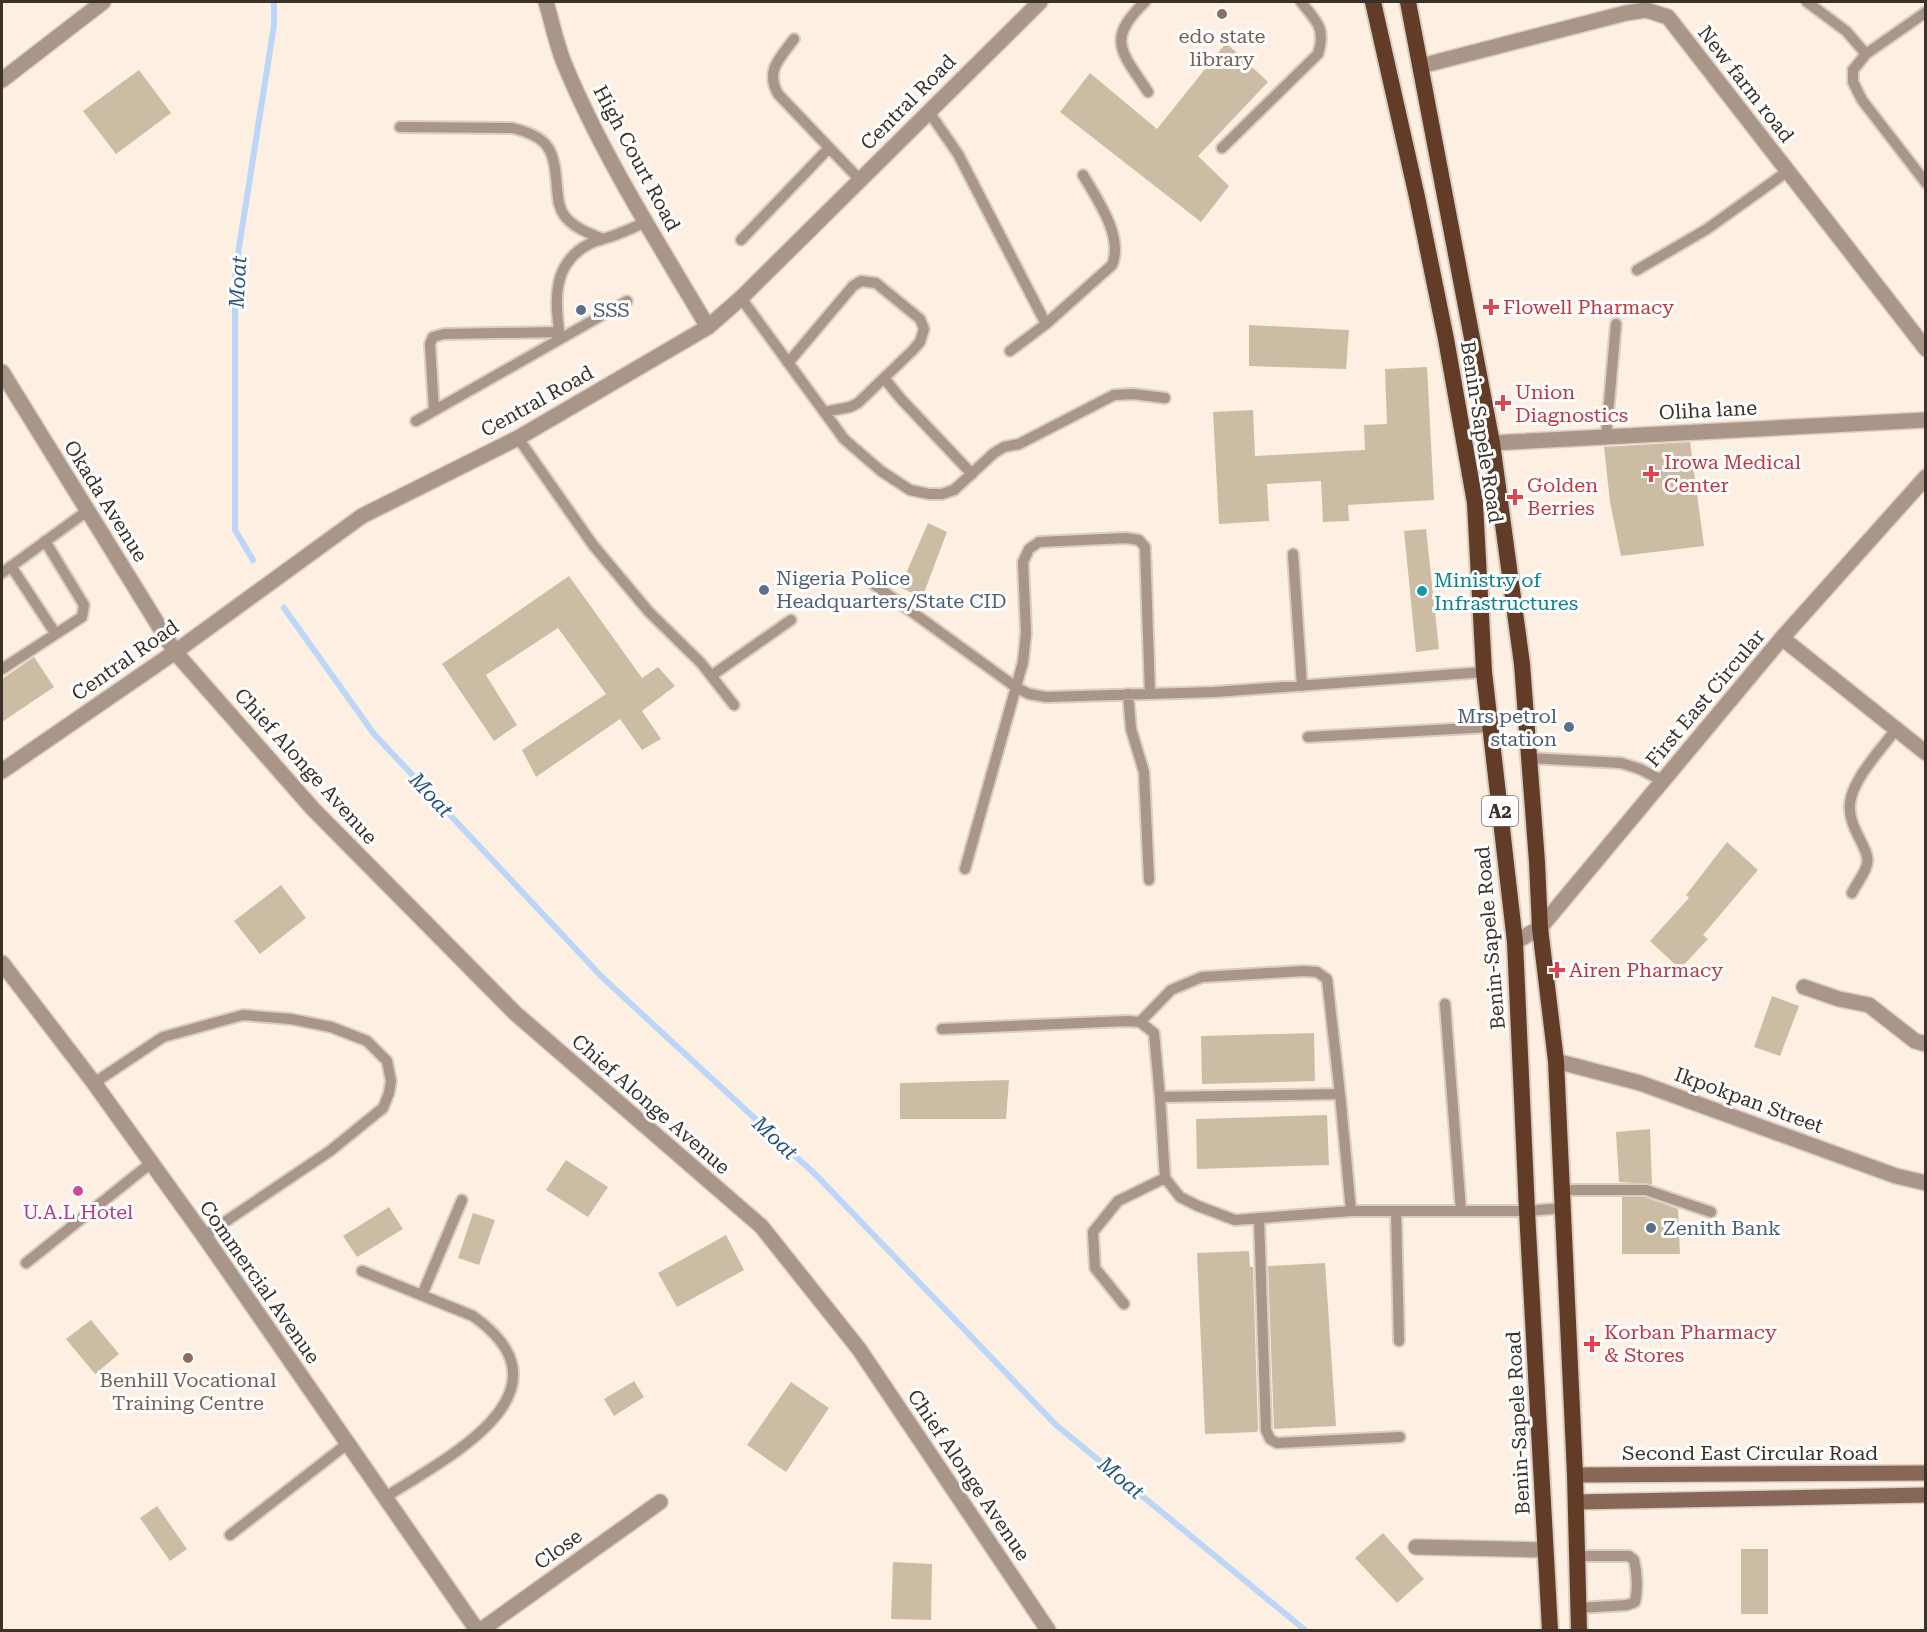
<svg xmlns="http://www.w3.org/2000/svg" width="1927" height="1632" viewBox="0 0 1927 1632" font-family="'Roboto Serif',serif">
<rect width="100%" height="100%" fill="#fdefe2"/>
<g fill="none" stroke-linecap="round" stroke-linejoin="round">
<path stroke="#bbd6f7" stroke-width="6" d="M 253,560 L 235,530 L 235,273 L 274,25 L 274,2
M 284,608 L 374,734 L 602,977 L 817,1176 L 1056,1425 L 1305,1630"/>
</g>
<path fill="#cdbca4" d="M 1226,43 L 1268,82 L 1198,156 L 1229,186 L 1201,222 L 1060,112 L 1090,73 L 1157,129 Z
M 139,70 L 171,113 L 116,154 L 83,111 Z
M 1249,325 L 1349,330 L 1346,369 L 1249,366 Z
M 1427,367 L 1434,500 L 1348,505 L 1349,521 L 1323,522 L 1321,481 L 1267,484 L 1269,521 L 1219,524 L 1213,412 L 1253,410 L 1255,456 L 1365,450 L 1364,425 L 1387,424 L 1385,369 Z
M 1690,442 L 1704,546 L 1621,556 L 1610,502 L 1604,447 Z
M 928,523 L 947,532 L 922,598 L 900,587 Z
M 1426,529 L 1439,649 L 1416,652 L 1404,531 Z
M 569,576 L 642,678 L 658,667 L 675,686 L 642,711 L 661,739 L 642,750 L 620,719 L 536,777 L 522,750 L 606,694 L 558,628 L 486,675 L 517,725 L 494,741 L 442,664 Z
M 34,657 L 54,687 L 2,722 L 2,679 Z
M 1727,842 L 1758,870 L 1703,935 L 1708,939 L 1680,969 L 1650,941 L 1689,898 L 1686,895 Z
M 281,885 L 306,918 L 260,954 L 234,921 Z
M 1772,996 L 1799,1006 L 1780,1056 L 1754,1047 Z
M 1314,1033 L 1315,1081 L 1202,1084 L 1201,1036 Z
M 1009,1080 L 1006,1119 L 900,1119 L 900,1083 Z
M 1327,1115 L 1329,1165 L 1197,1169 L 1196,1119 Z
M 1650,1129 L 1652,1184 L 1619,1182 L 1616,1132 Z
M 566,1160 L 608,1187 L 588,1217 L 546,1190 Z
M 1622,1197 L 1645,1197 L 1678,1209 L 1680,1254 L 1622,1254 Z
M 389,1207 L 403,1229 L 357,1257 L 343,1236 Z
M 473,1213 L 495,1220 L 479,1265 L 458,1258 Z
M 726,1235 L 744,1270 L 677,1307 L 658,1273 Z
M 1249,1251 L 1250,1267 L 1253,1267 L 1258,1429 L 1257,1432 L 1205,1434 L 1197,1253 Z
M 1325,1263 L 1336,1426 L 1274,1429 L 1268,1266 Z
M 91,1320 L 119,1354 L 95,1374 L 66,1339 Z
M 634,1381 L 644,1397 L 614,1416 L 604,1399 Z
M 791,1382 L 829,1408 L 786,1472 L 747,1445 Z
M 157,1506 L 187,1549 L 170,1561 L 140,1518 Z
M 1383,1533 L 1424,1579 L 1397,1603 L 1355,1558 Z
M 1741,1549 L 1768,1549 L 1768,1614 L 1741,1614 Z
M 893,1562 L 932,1564 L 931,1620 L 891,1619 Z"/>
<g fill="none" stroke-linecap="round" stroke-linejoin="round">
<defs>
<path id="service" d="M 1145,2 C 1105,40 1122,52 1148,92
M 1807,2 L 1846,31 L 1866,54
M 1926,12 L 1866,54 L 1853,70 L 1853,82 L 1862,100 L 1926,183
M 794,39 C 780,58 765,70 778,94 L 860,180
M 929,112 L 958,154 L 1046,324
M 400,127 L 512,128 C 551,137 554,151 557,188 C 558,197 558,207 564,215 C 572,227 590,234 603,239
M 1222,148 L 1318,54 C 1326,28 1317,22 1301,2
M 741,240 L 829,148
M 1637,270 L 1707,229 L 1788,171
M 741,298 L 844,439 L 881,471 L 910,490 L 929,494 L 942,494 L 954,490 L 994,453 L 1004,447 L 1019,444 L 1114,395 L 1133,394 L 1165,398
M 560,338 C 555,301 551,264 589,244 C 599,239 610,238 620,233 C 629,230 637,226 645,222
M 1010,351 L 1046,324 L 1112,265 C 1124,237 1097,199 1083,175
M 788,363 L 853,286 L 861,281 L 876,283 L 920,319 L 924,329 L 920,342 L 912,351 L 858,403 L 850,407 L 824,412
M 884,378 L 901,399 L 972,474
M 434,410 L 430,344 L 433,337 L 444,334 L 559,332
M 416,421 L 627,301
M 1606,437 L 1616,324
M 518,438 L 593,545 L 649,612 L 701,663 L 734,705
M 1293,554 L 1302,686
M 11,566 L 55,633
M 2,573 L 87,511
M 872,583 L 1017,688 L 1029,694 L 1046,697 L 1215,692 L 1484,672
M 2,669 L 82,617 L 84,605 L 45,541
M 711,676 L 791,620
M 1128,694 L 1131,729 L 1144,772 L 1149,880
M 1308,737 L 1490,727
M 1529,758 L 1621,763 L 1640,769 L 1663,781
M 965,869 L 1023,662 L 1026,633 L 1023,562 L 1029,549 L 1039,542 L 1126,538 L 1139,540 L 1145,547 L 1150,694
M 1852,893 C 1856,884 1865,874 1867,864 C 1871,849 1847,828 1850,803 C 1853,778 1881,750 1896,729
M 1445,1004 L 1461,1211
M 1140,1022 L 1171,990 L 1202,977 L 1304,971 L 1317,972 L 1327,979 L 1340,1094 L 1160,1097
M 942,1029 L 1127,1021 L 1140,1022 L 1154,1033 L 1160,1097 L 1165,1178 L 1180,1197 L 1198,1206 L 1235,1220 L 1351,1211 L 1527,1211 L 1563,1208
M 94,1083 L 163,1037 L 243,1015 L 291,1019 L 331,1027 L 367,1041 L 387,1061 L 391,1081 L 389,1093 L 383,1108 L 330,1151 L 204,1236
M 1340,1094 L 1351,1211
M 1562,1190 L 1646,1190 L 1711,1212
M 1396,1211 L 1399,1341
M 1259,1218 L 1266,1430 L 1270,1439 L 1277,1443 L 1400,1437
M 26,1263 L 151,1163
M 362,1271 L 473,1316 C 580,1392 446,1458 384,1498
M 422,1295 L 462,1200
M 1124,1304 L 1095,1268 L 1093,1232 L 1118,1201 L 1165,1178
M 230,1535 L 347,1444
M 1577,1556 L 1629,1556 L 1634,1560 C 1637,1572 1638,1590 1635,1602 L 1627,1605 L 1578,1608"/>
<path id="minor" d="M 546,2 C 552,22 556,43 564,63 C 602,155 657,241 708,327
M 1421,66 L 1626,13 L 1646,10 L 1668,17 L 1926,349
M 2,80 L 103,2
M 2,372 L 175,652 L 313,809 L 515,1013 L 761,1226 L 859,1349 L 1048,1630
M 1492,443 L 1926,420
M 1782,638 L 1926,753
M 2,771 L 175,652 L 362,516 L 518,438 L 708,327 L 741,298 L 1040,2
M 2,963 L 94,1083 L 204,1236 L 477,1630
M 1804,987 L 1839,999 L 1869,1005 L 1915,1041 L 1926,1044
M 1556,1061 L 1640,1083 L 1896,1176 L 1926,1183
M 1416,1547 L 1546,1550
M 481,1630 L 660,1502"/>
<path id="tertiary" d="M 1515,942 L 1540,928 L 1782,638 L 1926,477"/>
<path id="secondary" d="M 1575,1475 L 1926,1473
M 1576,1502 L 1926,1495"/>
<path id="trunk" d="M 1373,2 L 1417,197 L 1446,339 L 1475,503 L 1484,672 L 1515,942 L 1527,1211 L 1550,1630
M 1408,2 L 1492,443 L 1522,664 L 1537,862 L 1540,928 L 1556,1061 L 1575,1475 L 1579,1630"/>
</defs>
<use href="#service" stroke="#dacdc1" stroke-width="14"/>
<use href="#minor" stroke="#dacdc1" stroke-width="18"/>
<use href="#tertiary" stroke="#dacdc1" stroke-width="18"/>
<use href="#secondary" stroke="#dacdc1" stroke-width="18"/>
<use href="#trunk" stroke="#dacdc1" stroke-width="20"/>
<use href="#service" stroke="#aa9589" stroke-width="10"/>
<use href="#minor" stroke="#aa9589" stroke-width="15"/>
<use href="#tertiary" stroke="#aa9589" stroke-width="15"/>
<use href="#secondary" stroke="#876858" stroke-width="15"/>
<use href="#trunk" stroke="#623c26" stroke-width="16"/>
</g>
<g fill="#8d6e63" stroke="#fff" stroke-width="2">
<circle cx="1222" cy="14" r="6"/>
<circle cx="188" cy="1358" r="6"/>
</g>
<g fill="#e0444e" stroke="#fff" stroke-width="2">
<path d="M1488 298h6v6h6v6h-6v6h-6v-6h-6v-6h6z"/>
<path d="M1500 394h6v6h6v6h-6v6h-6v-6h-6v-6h6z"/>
<path d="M1648 465h6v6h6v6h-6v6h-6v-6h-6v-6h6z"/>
<path d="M1512 488h6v6h6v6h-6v6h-6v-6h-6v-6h6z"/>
<path d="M1554 961h6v6h6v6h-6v6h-6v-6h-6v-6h6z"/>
<path d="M1589 1335h6v6h6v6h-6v6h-6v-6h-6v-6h6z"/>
</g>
<g fill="#5c6f8a" stroke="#fff" stroke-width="2">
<circle cx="581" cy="310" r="6"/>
<circle cx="764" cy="590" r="6"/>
<circle cx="1569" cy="727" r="6"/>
<circle cx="1651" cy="1228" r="6"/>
</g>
<circle fill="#0f9aa8" stroke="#fff" stroke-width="2" cx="1422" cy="591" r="6"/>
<circle fill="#d1479c" stroke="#fff" stroke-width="2" cx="78" cy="1191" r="6"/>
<g text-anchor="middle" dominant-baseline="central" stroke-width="6" stroke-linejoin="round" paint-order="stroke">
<rect fill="#fff" stroke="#756f69" stroke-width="1.5" x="1482" y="796" width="36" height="30" rx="4.5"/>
<g font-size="18" font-weight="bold" fill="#3a3129">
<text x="1500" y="811">A2</text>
</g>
<g font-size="20" fill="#785e54" stroke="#fff">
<text x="1222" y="36">edo state<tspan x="1222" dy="23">library</tspan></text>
<text x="188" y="1380">Benhill Vocational<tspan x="188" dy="23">Training Centre</tspan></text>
</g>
<g font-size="20" fill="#3a3129" stroke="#fff">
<text transform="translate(1746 84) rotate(52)">New farm road</text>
<text transform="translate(908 102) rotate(-45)">Central Road</text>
<text transform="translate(637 158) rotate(62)">High Court Road</text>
<text transform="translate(537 401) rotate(-29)">Central Road</text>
<text transform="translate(1708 410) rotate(-3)">Oliha lane</text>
<text transform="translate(1482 432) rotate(81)">Benin-Sapele Road</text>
<text transform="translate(106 501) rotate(58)">Okada Avenue</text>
<text transform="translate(125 660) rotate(-35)">Central Road</text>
<text transform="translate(1705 698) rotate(-50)">First East Circular</text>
<text transform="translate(306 766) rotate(48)">Chief Alonge Avenue</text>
<text transform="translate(1490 938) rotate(-95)">Benin-Sapele Road</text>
<text transform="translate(1749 1100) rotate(20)">Ikpokpan Street</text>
<text transform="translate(651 1104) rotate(41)">Chief Alonge Avenue</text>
<text transform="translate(260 1282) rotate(55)">Commercial Avenue</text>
<text transform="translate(1518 1423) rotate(-93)">Benin-Sapele Road</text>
<text x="1750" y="1453">Second East Circular Road</text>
<text transform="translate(969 1475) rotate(56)">Chief Alonge Avenue</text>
<text transform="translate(558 1549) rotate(-36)">Close</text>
</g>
<g font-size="20" fill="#be3a42" stroke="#fff" text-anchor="start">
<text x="1503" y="307">Flowell Pharmacy</text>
<text x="1515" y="392">Union<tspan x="1515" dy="23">Diagnostics</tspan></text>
<text x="1664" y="462">Irowa Medical<tspan x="1664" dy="23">Center</tspan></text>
<text x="1527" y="485">Golden<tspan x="1527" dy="23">Berries</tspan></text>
<text x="1569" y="970">Airen Pharmacy</text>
<text x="1604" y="1332">Korban Pharmacy<tspan x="1604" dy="23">&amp; Stores</tspan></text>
</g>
<g font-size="20" fill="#4e5e75" stroke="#fff" text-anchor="start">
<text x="593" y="310">SSS</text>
<text x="776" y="578">Nigeria Police<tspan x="776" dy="23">Headquarters/State CID</tspan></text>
<text x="1557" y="716" text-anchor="end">Mrs petrol<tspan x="1557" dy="23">station</tspan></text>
<text x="1663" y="1228">Zenith Bank</text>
</g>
<g font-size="20" fill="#0d838f" stroke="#fff" text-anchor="start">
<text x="1434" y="580">Ministry of<tspan x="1434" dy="23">Infrastructures</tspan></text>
</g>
<g font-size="20" fill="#b23c85" stroke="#fff">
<text x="78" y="1212">U.A.L Hotel</text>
</g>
<g font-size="21" font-style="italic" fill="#265386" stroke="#fff">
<text transform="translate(238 282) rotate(-87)">Moat</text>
<text transform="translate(431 795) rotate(47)">Moat</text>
<text transform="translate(775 1138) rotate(43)">Moat</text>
<text transform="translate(1121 1478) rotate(40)">Moat</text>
</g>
</g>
<rect width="1927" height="1632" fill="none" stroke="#3a3129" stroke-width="6"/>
</svg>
